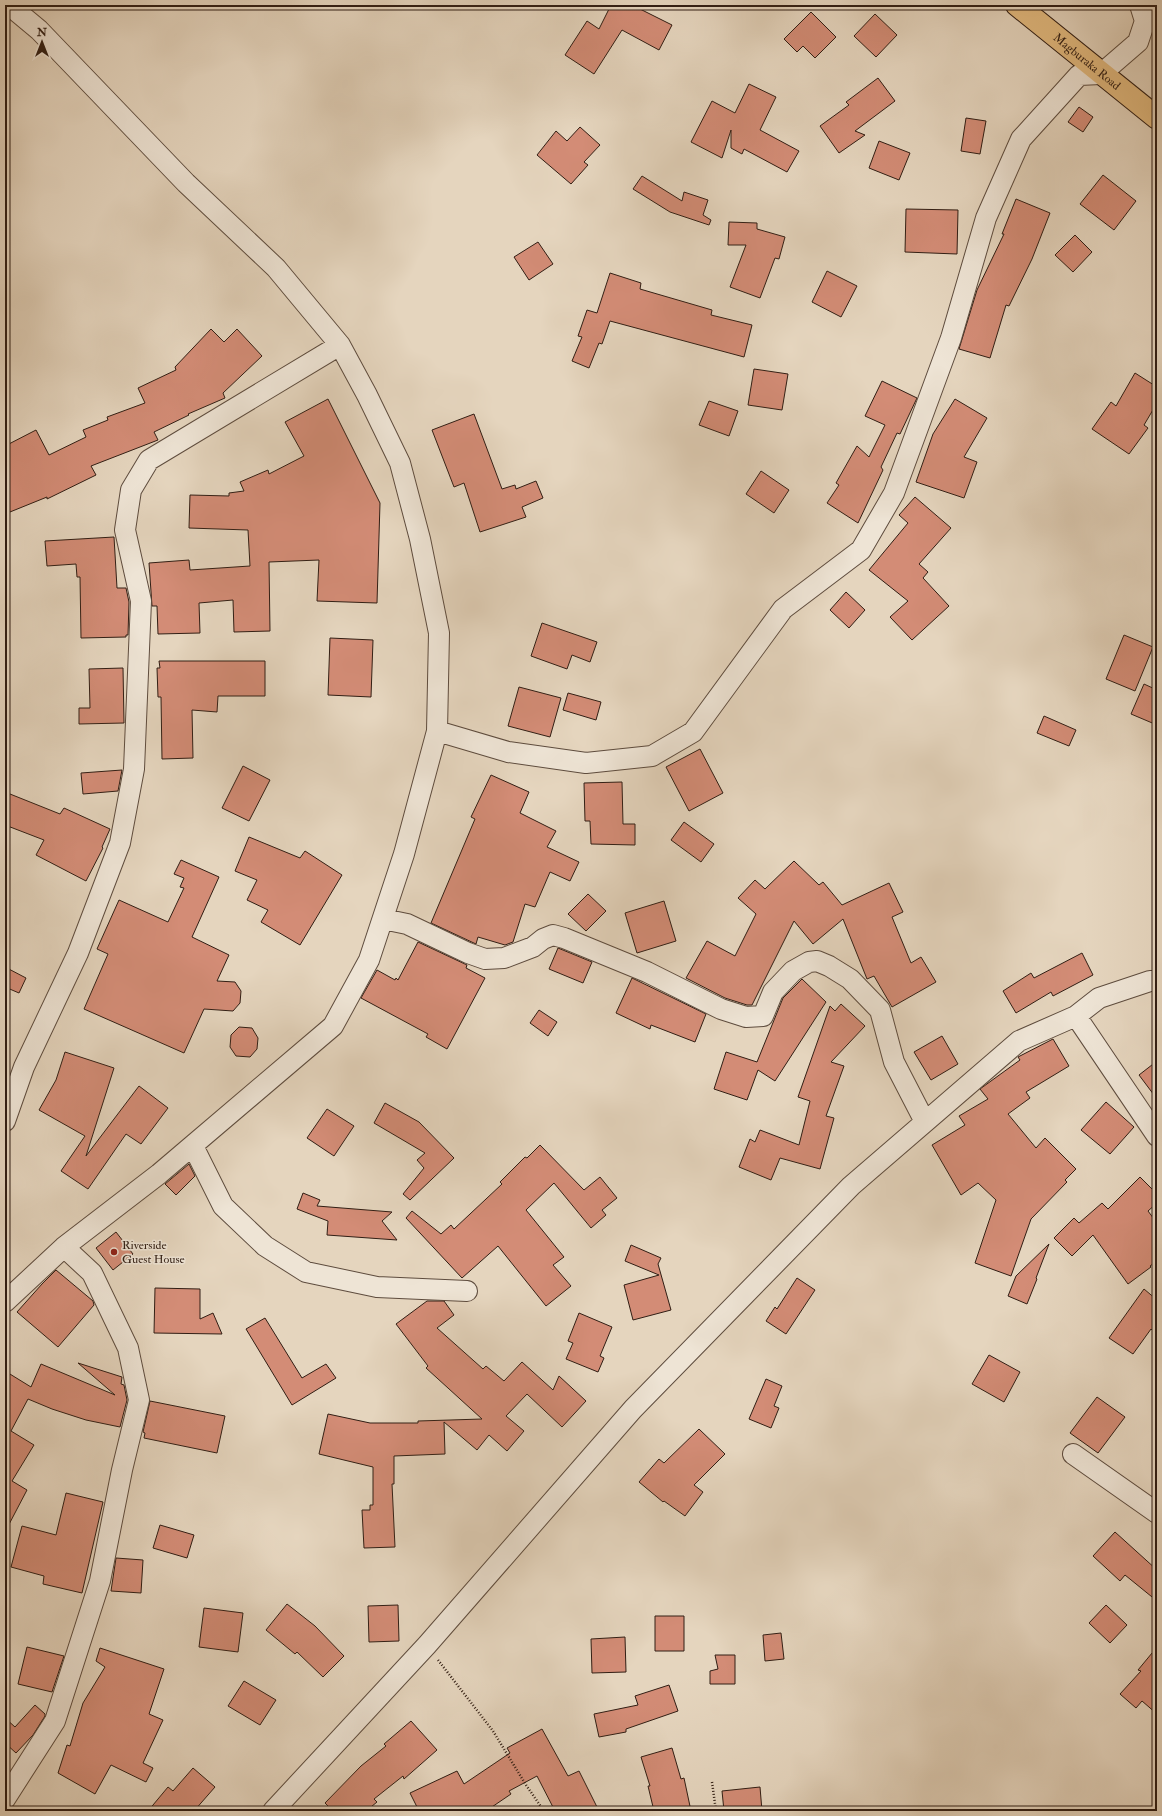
<svg xmlns="http://www.w3.org/2000/svg" width="1162" height="1816" viewBox="0 0 1162 1816" font-family="'IM FELL Double Pica',serif">
<rect width="100%" height="100%" fill="#e5d5be"/>
<filter id="stains"><feTurbulence type="fractalNoise" baseFrequency=".005" numOctaves="4"/><feColorMatrix values="0 0 0 0 .2 0 0 0 0 .09 0 0 0 0 .02 0 0 0 .5 -.17"/></filter>
<radialGradient id="worn" r=".72"><stop offset=".6" stop-color="#630" stop-opacity="0"/><stop offset="1" stop-color="#630" stop-opacity=".3"/></radialGradient>
<path fill="#d38c76" stroke="#311e14" d="M 611,5 L 632,5 L 672,25 L 659,50 L 622,30 L 594,74 L 565,55 L 587,21 L 599,29 Z
M 811,12 L 836,37 L 815,58 L 803,46 L 797,52 L 784,39 Z
M 875,14 L 897,35 L 876,57 L 854,36 Z
M 878,78 L 895,101 L 855,131 L 865,135 L 839,153 L 820,126 L 849,105 L 846,102 Z
M 749,84 L 776,97 L 760,130 L 799,151 L 787,172 L 744,149 L 742,154 L 731,148 L 731,130 L 722,158 L 691,142 L 712,101 L 735,113 Z
M 1079,107 L 1093,117 L 1083,132 L 1068,122 Z
M 966,118 L 986,121 L 980,154 L 961,151 Z
M 580,127 L 600,145 L 584,162 L 588,165 L 571,184 L 537,155 L 556,131 L 567,141 Z
M 879,141 L 910,153 L 899,180 L 869,168 Z
M 1103,175 L 1136,201 L 1114,230 L 1080,204 Z
M 642,176 L 682,201 L 684,192 L 708,200 L 703,215 L 711,220 L 709,225 L 670,212 L 633,189 Z
M 1016,199 L 1050,213 L 1032,259 L 1009,306 L 1006,305 L 990,358 L 959,349 L 977,290 L 1004,234 L 1002,234 Z
M 906,209 L 958,210 L 957,254 L 905,252 Z
M 729,222 L 757,223 L 757,229 L 785,237 L 779,259 L 775,258 L 760,298 L 730,287 L 746,245 L 728,245 Z
M 1075,235 L 1092,252 L 1073,272 L 1055,255 Z
M 538,242 L 553,264 L 529,280 L 514,257 Z
M 827,271 L 857,286 L 841,317 L 812,302 Z
M 610,273 L 641,283 L 640,289 L 712,310 L 711,315 L 752,325 L 744,357 L 610,321 L 602,344 L 599,343 L 589,368 L 572,361 L 582,337 L 578,336 L 587,310 L 597,313 Z
M 211,329 L 224,342 L 237,329 L 262,356 L 223,393 L 225,398 L 188,414 L 189,415 L 154,432 L 158,440 L 91,466 L 96,475 L 47,499 L 47,497 L 5,514 L 5,446 L 36,430 L 49,455 L 86,437 L 83,430 L 108,420 L 107,417 L 145,403 L 138,388 L 176,370 L 175,367 Z
M 754,369 L 788,374 L 782,410 L 748,405 Z
M 1135,373 L 1157,387 L 1157,403 L 1144,425 L 1148,428 L 1129,454 L 1092,429 L 1111,402 L 1116,406 Z
M 882,381 L 917,398 L 900,434 L 897,433 L 881,467 L 883,470 L 858,523 L 827,503 L 839,485 L 836,483 L 857,446 L 869,457 L 885,425 L 865,416 Z
M 328,399 L 380,503 L 377,603 L 317,601 L 319,560 L 269,562 L 270,631 L 234,632 L 233,600 L 199,603 L 200,633 L 158,634 L 157,606 L 152,606 L 149,563 L 189,560 L 190,570 L 250,566 L 248,530 L 189,528 L 190,495 L 229,496 L 229,493 L 244,491 L 240,482 L 268,470 L 269,474 L 304,456 L 285,422 Z
M 955,399 L 987,418 L 964,457 L 977,462 L 964,498 L 916,482 L 933,434 Z
M 709,401 L 738,411 L 729,436 L 699,425 Z
M 474,414 L 502,489 L 515,485 L 516,489 L 536,481 L 543,498 L 522,507 L 526,517 L 480,532 L 464,483 L 454,487 L 432,430 Z
M 761,471 L 789,490 L 774,513 L 746,494 Z
M 915,497 L 951,528 L 919,564 L 928,572 L 923,578 L 949,606 L 912,640 L 890,617 L 908,601 L 869,570 L 908,523 L 899,515 Z
M 114,537 L 117,588 L 126,588 L 129,602 L 128,635 L 126,635 L 126,637 L 81,638 L 80,577 L 77,577 L 76,564 L 47,566 L 45,541 Z
M 846,592 L 865,610 L 849,628 L 830,610 Z
M 542,623 L 597,642 L 590,662 L 572,655 L 567,669 L 531,656 Z
M 1124,635 L 1153,647 L 1135,691 L 1106,679 Z
M 330,638 L 373,640 L 371,697 L 328,695 Z
M 159,661 L 265,661 L 265,696 L 218,696 L 217,712 L 192,710 L 193,758 L 162,759 L 161,697 L 158,697 L 157,668 L 160,668 Z
M 123,668 L 124,723 L 79,724 L 79,708 L 90,708 L 89,669 Z
M 1144,684 L 1157,690 L 1157,725 L 1131,714 Z
M 519,687 L 561,698 L 550,737 L 508,726 Z
M 568,693 L 601,702 L 596,720 L 563,710 Z
M 1044,716 L 1076,730 L 1069,746 L 1037,733 Z
M 700,749 L 723,793 L 689,811 L 666,767 Z
M 243,766 L 270,780 L 249,821 L 222,808 Z
M 122,770 L 118,791 L 83,794 L 81,773 Z
M 491,775 L 529,792 L 520,813 L 556,831 L 547,847 L 579,862 L 570,881 L 550,872 L 535,907 L 525,904 L 513,942 L 505,945 L 478,937 L 476,944 L 431,923 L 475,819 L 471,817 Z
M 622,782 L 623,824 L 635,824 L 635,845 L 591,844 L 590,821 L 585,821 L 584,783 Z
M 5,792 L 60,814 L 64,808 L 110,829 L 102,847 L 103,848 L 86,881 L 36,855 L 44,840 L 5,825 Z
M 684,822 L 714,844 L 701,862 L 671,840 Z
M 249,837 L 300,858 L 305,851 L 342,875 L 300,945 L 261,922 L 268,910 L 247,900 L 257,880 L 235,871 Z
M 181,860 L 219,877 L 192,937 L 229,955 L 217,981 L 235,982 L 241,991 L 240,1003 L 233,1011 L 204,1009 L 184,1053 L 84,1009 L 108,954 L 97,949 L 119,900 L 168,922 L 184,888 L 180,887 L 184,878 L 174,874 Z
M 794,861 L 819,885 L 823,882 L 842,905 L 889,883 L 903,912 L 892,917 L 911,963 L 921,957 L 936,982 L 892,1007 L 874,976 L 867,979 L 843,919 L 813,944 L 794,921 L 752,1005 L 747,1005 L 725,998 L 686,978 L 707,941 L 735,956 L 756,914 L 738,898 L 755,880 L 765,889 Z
M 588,894 L 606,911 L 586,931 L 568,914 Z
M 664,901 L 676,941 L 637,953 L 625,913 Z
M 418,942 L 467,965 L 466,968 L 485,978 L 447,1049 L 426,1037 L 428,1034 L 361,998 L 377,970 L 395,980 L 396,978 L 398,980 Z
M 558,948 L 592,962 L 583,983 L 549,969 Z
M 1082,953 L 1093,975 L 1053,996 L 1051,992 L 1016,1013 L 1003,991 L 1031,973 L 1034,978 Z
M 5,967 L 26,978 L 19,993 L 5,987 Z
M 632,978 L 706,1014 L 695,1042 L 651,1025 L 650,1029 L 616,1013 Z
M 802,979 L 826,1002 L 775,1081 L 758,1070 L 747,1100 L 714,1089 L 726,1052 L 757,1062 L 783,998 Z
M 841,1004 L 865,1026 L 831,1062 L 844,1066 L 826,1116 L 834,1118 L 820,1169 L 780,1158 L 771,1180 L 739,1167 L 750,1139 L 755,1142 L 760,1130 L 799,1145 L 810,1101 L 798,1097 L 830,1006 L 835,1011 Z
M 539,1010 L 557,1022 L 548,1036 L 530,1023 Z
M 239,1027 L 252,1028 L 258,1038 L 257,1049 L 250,1057 L 236,1056 L 230,1047 L 231,1035 Z
M 942,1036 L 958,1064 L 931,1080 L 914,1052 Z
M 1053,1039 L 1069,1066 L 1026,1092 L 1030,1098 L 1008,1114 L 1036,1148 L 1045,1138 L 1076,1169 L 1065,1180 L 1067,1182 L 1031,1219 L 1011,1276 L 975,1263 L 996,1200 L 978,1183 L 961,1195 L 932,1145 L 965,1125 L 959,1116 L 988,1099 L 980,1089 L 1020,1060 L 1018,1057 Z
M 65,1052 L 114,1068 L 86,1156 L 139,1086 L 168,1108 L 141,1144 L 126,1134 L 88,1189 L 61,1171 L 85,1136 L 39,1110 L 56,1080 Z
M 1157,1061 L 1157,1099 L 1139,1075 Z
M 1106,1102 L 1134,1127 L 1110,1154 L 1081,1130 Z
M 385,1103 L 419,1122 L 454,1158 L 410,1200 L 403,1194 L 424,1168 L 417,1160 L 425,1153 L 374,1123 Z
M 327,1109 L 354,1126 L 334,1156 L 307,1138 Z
M 540,1145 L 584,1190 L 600,1177 L 617,1198 L 602,1210 L 606,1215 L 591,1228 L 554,1183 L 526,1210 L 564,1257 L 553,1265 L 571,1286 L 546,1306 L 498,1246 L 462,1278 L 406,1218 L 412,1211 L 441,1234 L 451,1225 L 454,1229 L 502,1184 L 500,1182 L 525,1157 L 527,1158 Z
M 189,1164 L 195,1176 L 176,1195 L 165,1184 Z
M 1140,1177 L 1157,1194 L 1157,1203 L 1148,1211 L 1157,1223 L 1157,1261 L 1150,1266 L 1151,1267 L 1128,1284 L 1093,1235 L 1072,1256 L 1054,1238 L 1074,1218 L 1079,1223 L 1102,1203 L 1108,1209 Z
M 303,1193 L 320,1200 L 317,1206 L 392,1212 L 382,1221 L 397,1240 L 327,1235 L 328,1221 L 297,1209 Z
M 116,1232 L 133,1254 L 113,1270 L 96,1248 Z
M 1049,1244 L 1036,1278 L 1037,1279 L 1027,1304 L 1008,1296 L 1016,1276 Z
M 631,1245 L 661,1258 L 658,1264 L 671,1310 L 633,1320 L 624,1285 L 659,1275 L 625,1261 Z
M 56,1270 L 93,1301 L 94,1305 L 58,1347 L 17,1312 L 42,1284 Z
M 797,1278 L 815,1290 L 786,1334 L 766,1321 L 775,1307 L 777,1309 Z
M 155,1288 L 200,1289 L 200,1319 L 213,1313 L 222,1334 L 154,1333 Z
M 1144,1289 L 1157,1300 L 1157,1335 L 1151,1329 L 1133,1354 L 1109,1338 Z
M 427,1301 L 444,1301 L 454,1315 L 437,1328 L 483,1369 L 486,1366 L 504,1381 L 522,1362 L 553,1390 L 559,1376 L 586,1401 L 562,1427 L 527,1394 L 506,1416 L 524,1431 L 507,1451 L 489,1435 L 477,1450 L 444,1422 L 445,1454 L 394,1456 L 394,1484 L 392,1484 L 395,1547 L 364,1548 L 362,1510 L 370,1510 L 370,1505 L 373,1505 L 373,1467 L 319,1454 L 328,1414 L 370,1423 L 418,1423 L 418,1421 L 482,1419 L 426,1368 L 428,1366 L 396,1324 Z
M 579,1313 L 612,1327 L 600,1356 L 604,1358 L 598,1372 L 566,1359 L 573,1343 L 568,1341 Z
M 265,1318 L 302,1378 L 326,1364 L 336,1378 L 292,1405 L 246,1329 Z
M 989,1355 L 1020,1372 L 1004,1402 L 972,1384 Z
M 78,1363 L 122,1377 L 121,1384 L 124,1385 L 127,1400 L 120,1427 L 86,1420 L 52,1409 L 28,1399 L 11,1431 L 34,1445 L 12,1481 L 27,1490 L 5,1532 L 5,1371 L 31,1387 L 41,1364 L 115,1395 Z
M 766,1379 L 782,1386 L 774,1406 L 779,1408 L 771,1428 L 749,1419 Z
M 1097,1397 L 1125,1417 L 1098,1453 L 1070,1433 Z
M 150,1401 L 225,1416 L 217,1453 L 144,1438 L 145,1433 L 143,1432 Z
M 699,1429 L 725,1454 L 694,1485 L 703,1492 L 685,1516 L 664,1501 L 663,1502 L 639,1482 L 659,1459 L 664,1463 Z
M 66,1493 L 103,1502 L 82,1593 L 43,1584 L 44,1576 L 11,1567 L 22,1526 L 56,1535 Z
M 160,1525 L 194,1535 L 187,1558 L 153,1548 Z
M 1115,1532 L 1157,1570 L 1157,1601 L 1125,1575 L 1120,1581 L 1093,1556 Z
M 116,1558 L 143,1560 L 141,1593 L 111,1591 Z
M 287,1604 L 315,1626 L 344,1656 L 323,1677 L 297,1652 L 295,1654 L 266,1630 Z
M 398,1605 L 399,1641 L 369,1642 L 368,1606 Z
M 1106,1605 L 1127,1625 L 1110,1643 L 1089,1623 Z
M 204,1608 L 243,1613 L 238,1652 L 199,1647 Z
M 655,1616 L 684,1616 L 684,1651 L 655,1651 Z
M 781,1633 L 784,1659 L 765,1661 L 763,1635 Z
M 625,1637 L 626,1672 L 592,1673 L 591,1639 Z
M 27,1647 L 64,1656 L 52,1692 L 18,1684 Z
M 1157,1647 L 1157,1714 L 1142,1701 L 1136,1708 L 1120,1694 L 1141,1671 L 1138,1670 Z
M 100,1648 L 164,1669 L 149,1714 L 163,1720 L 143,1763 L 153,1768 L 146,1782 L 111,1765 L 95,1794 L 58,1773 L 67,1745 L 70,1746 L 83,1703 L 105,1667 L 96,1661 Z
M 715,1655 L 735,1655 L 735,1684 L 710,1684 L 710,1671 L 718,1669 Z
M 244,1681 L 276,1700 L 260,1725 L 228,1706 Z
M 669,1685 L 678,1711 L 626,1729 L 626,1732 L 599,1737 L 594,1714 L 638,1705 L 635,1696 Z
M 35,1705 L 45,1714 L 45,1716 L 33,1735 L 16,1753 L 5,1743 L 5,1718 L 15,1727 Z
M 411,1721 L 437,1750 L 404,1779 L 403,1776 L 374,1799 L 377,1802 L 366,1811 L 333,1811 L 325,1803 L 361,1766 L 386,1746 L 384,1744 Z
M 542,1729 L 568,1776 L 579,1771 L 599,1811 L 555,1811 L 537,1776 L 509,1791 L 511,1794 L 486,1811 L 419,1811 L 410,1793 L 457,1771 L 464,1784 L 510,1753 L 507,1748 Z
M 672,1748 L 681,1779 L 684,1778 L 691,1811 L 654,1811 L 648,1786 L 650,1786 L 641,1757 Z
M 193,1768 L 215,1787 L 194,1811 L 148,1811 L 168,1787 L 173,1791 Z
M 760,1787 L 762,1811 L 724,1811 L 722,1791 Z"/>
<g fill="none" stroke-linecap="round" stroke-linejoin="round">
<defs>
<path id="minor" d="M 437,731 L 508,752 L 586,763 L 652,756 L 693,732 L 783,609 L 861,550 L 894,493 L 951,338 L 986,218 L 1021,139 L 1079,75 L 1101,74 L 1138,42 L 1145,21 L 1140,5
M 383,919 L 407,924 L 468,953 L 485,959 L 504,958 L 533,947 L 543,939 L 553,935 L 564,938 L 647,972 L 721,1009 L 746,1017 L 763,1016 L 773,992 L 793,971 L 809,962 L 817,961 L 829,966 L 850,979 L 880,1010 L 894,1062 L 925,1122
M 1076,1016 L 1157,1136
M 5,1121 L 24,1067 L 78,953 L 120,843 L 134,769 L 141,601 L 125,530 L 131,490 L 149,460 L 340,345
M 193,1146 L 223,1206 L 265,1246 L 306,1272 L 377,1287 L 467,1291
M 5,1302 L 64,1247 L 159,1174 L 333,1026 L 369,960 L 404,854 L 437,731 L 439,633 L 420,539 L 400,463 L 367,395 L 340,345 L 276,268 L 186,183 L 39,30 L 9,5
M 1073,1454 L 1157,1513
M 5,1799 L 55,1721 L 100,1581 L 122,1470 L 139,1400 L 128,1348 L 92,1273 L 64,1247
M 273,1811 L 427,1645 L 633,1409 L 851,1186 L 1019,1041 L 1076,1016 L 1099,998 L 1150,981 L 1157,981"/>
<g id="major">
<path id="s1" d="M 1017,5 L 1157,118"/>
</g>
</defs>
<use href="#minor" stroke="#5e4c3e" stroke-width="22"/>
<use href="#major" stroke="#311e14" stroke-width="24"/>
<path stroke="#311e14" stroke-width="2.5" stroke-dasharray="1 2" stroke-linecap="butt" d="M 438,1660 L 493,1731 L 526,1785 L 544,1811
M 712,1782 L 716,1811"/>
<use href="#minor" stroke="#eee4d5" stroke-width="20"/>
<use href="#major" stroke="#e2ba7f" stroke-width="22"/>
</g>
<circle fill="#8f2418" stroke="#eee4d5" stroke-width="1.5" cx="114" cy="1252" r="4"/>
<g text-anchor="middle" dominant-baseline="central" stroke-width="3" stroke-linejoin="round" paint-order="stroke">
<g font-size="12" fill="#311e14" stroke="#eee4d5">
<text stroke="none"><textPath href="#s1" startOffset="90">Magburaka Road</textPath></text>
</g>
<g font-size="12" fill="#311e14" stroke="#eee4d5" text-anchor="start">
<text x="122" y="1245">Riverside<tspan x="122" dy="14">Guest House</tspan></text>
</g>
</g>
<rect width="1162" height="1816" fill="none" stroke="#e5d5be" stroke-width="20"/>
<rect x="6" y="6" width="1150" height="1804" fill="none" stroke="#311e14" stroke-width="2"/>
<rect x="10" y="10" width="1142" height="1796" fill="none" stroke="#311e14"/>
<g transform="translate(42 42)" stroke="#eee4d5" stroke-width="3" paint-order="stroke">
<path d="M0-3L7 15L0 10L-7 15Z" fill="#311e14"/>
<text y="-6" font-size="11" font-weight="bold" text-anchor="middle" fill="#311e14">N</text>
</g>
<rect width="100%" height="100%" filter="url(#stains)"/>
<rect width="100%" height="100%" fill="url(#worn)"/>
</svg>
